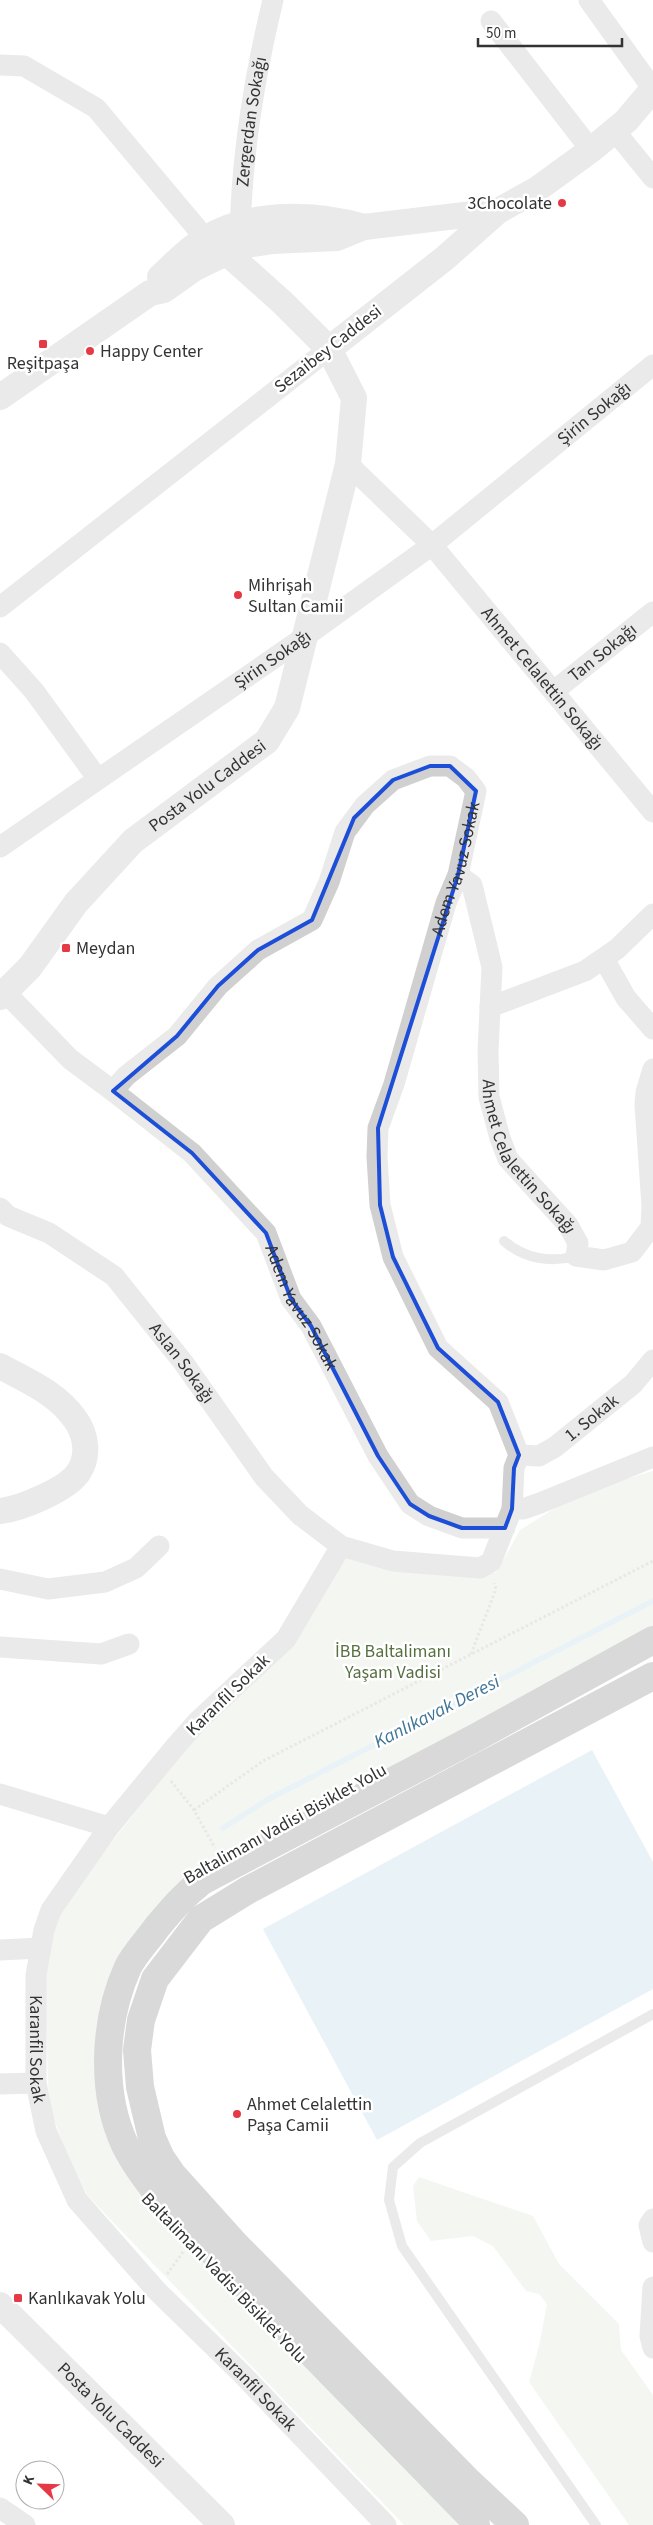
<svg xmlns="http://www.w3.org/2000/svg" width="653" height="2525" viewBox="0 0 653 2525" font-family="'Source Sans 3',sans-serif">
<rect width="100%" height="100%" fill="#fff"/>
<path fill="#e6ecdf" d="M 653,1471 L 653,1629 L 227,1858 L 132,1943 L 108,2119 L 466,2525 L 404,2525 L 87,2195 L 69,2160 L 49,2106 L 44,1961 L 59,1909 L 196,1735 L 344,1554 L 381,1566 L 496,1573 L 520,1530 L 581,1492 Z
M 419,2177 L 533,2216 L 559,2264 L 619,2324 L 621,2350 L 653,2395 L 653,2525 L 629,2525 L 529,2382 L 539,2346 L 547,2304 L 539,2294 L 526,2291 L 493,2246 L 473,2236 L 431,2241 L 417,2221 L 413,2186 Z"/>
<path fill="#cfe2ee" d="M 592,1750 L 653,1862 L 653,1989 L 377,2140 L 263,1929 Z"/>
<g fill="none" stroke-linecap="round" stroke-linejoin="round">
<path stroke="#cfe2ee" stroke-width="5.5" d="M 223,1828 L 267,1800 L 653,1601"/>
<path stroke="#cdcdcd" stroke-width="3" stroke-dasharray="2.5 2.5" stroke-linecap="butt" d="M 471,1654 L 496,1589 L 494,1583
M 171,1781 L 194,1810 L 215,1848
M 194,1810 L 263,1761 L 653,1561
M 167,2274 L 183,2252"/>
<path stroke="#d0d0d0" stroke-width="10" d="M 504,1241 C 524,1259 551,1263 576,1256
M 596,2525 L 402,2246 L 389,2200 L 393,2167 L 420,2143 L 653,2014"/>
<g stroke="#d0d0d0" stroke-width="21">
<path d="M 589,0 L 653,89"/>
<path d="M 491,21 L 591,150"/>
<path d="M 0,65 L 24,66 L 96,108 L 205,238"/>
<path d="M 614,130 L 653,178"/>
<path id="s1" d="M 240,239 C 241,159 254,78 273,0"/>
<path id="s2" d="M 348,464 L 432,545 L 653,812"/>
<path d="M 0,607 L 329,349"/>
<path d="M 0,653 L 34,691 L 98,779"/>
<path id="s3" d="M 554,691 L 653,612"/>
<path id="s4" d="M 0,847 L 303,638 L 432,545 L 653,365"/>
<path id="s5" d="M 458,875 L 472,885 L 492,967 L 488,1051 L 489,1097 L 500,1138 L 508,1159 L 568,1225 L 578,1243 L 576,1256 L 604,1260 L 632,1252 L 651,1227 L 652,1206 L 645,1105 L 646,1092 L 653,1069"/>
<path d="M 604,959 L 626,998 L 653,1029"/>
<path d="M 6,993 L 70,1059 L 113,1091"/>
<path d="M 490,1007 L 585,971 L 617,949 L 653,914"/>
<path id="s6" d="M 0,1208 L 8,1216 L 49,1233 L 114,1276 L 183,1362 L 264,1477 L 300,1515 L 341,1546 L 393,1561 L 480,1568 L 491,1562 L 512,1509 L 514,1468 L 519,1455 L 498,1402 L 438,1348 L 393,1257 L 380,1205 L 377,1157 L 378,1128 L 394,1084 L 446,903 L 458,875 L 476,791 L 466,778 L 450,766 L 430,766 L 393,780 L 365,805 L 345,832 L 329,882 L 312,920 L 258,950 L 218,986 L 177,1036 L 126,1076 L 113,1091 L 192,1153 L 266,1233 L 291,1299 L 311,1326 L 378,1456 L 410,1504 L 429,1516 L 462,1528 L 505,1528"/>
<path id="s7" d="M 519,1455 L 539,1456 L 555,1447 L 633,1384 L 653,1360"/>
<path d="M 512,1509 L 523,1509 L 540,1503 L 653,1457"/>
<path id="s8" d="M 341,1546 L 286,1639 L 197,1722 L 175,1747 L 109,1827 L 51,1910 L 44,1930 L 36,1975 L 36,2083 L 46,2131 L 77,2200 L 156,2290 L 242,2374 L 386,2525"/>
<path d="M 0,1579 L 48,1589 L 105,1582 L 136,1568 L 159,1546"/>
<path d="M 0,1647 L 101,1654 L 129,1644"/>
<path d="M 0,1794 L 109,1827"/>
<path d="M 0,1950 L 40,1948"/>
<path d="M 0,2084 L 36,2083"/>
<path d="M 653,2219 L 649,2225 L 653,2242"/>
<path d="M 653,2287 L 650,2336 L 653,2348"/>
<path d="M 0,2508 L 25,2525"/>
</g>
<g stroke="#d0d0d0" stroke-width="26">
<path d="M 160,277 C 174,264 187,250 203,240 C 248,211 315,212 364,227"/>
<path d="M 329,349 L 445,258 L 498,211 L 536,190 L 591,150 L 626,121 L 653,89"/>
<path d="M 0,397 L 150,293 L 164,290 L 195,268 L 240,246 L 273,241 L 337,238 L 364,227 L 498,211"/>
<path id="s9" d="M 0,997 L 30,967 L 76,903 L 133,841 L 267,741 L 287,708 L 348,464 L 354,398 L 329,349 L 283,303 L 226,252 L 205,238"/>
<path d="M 0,1366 C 27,1381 57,1393 75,1419 C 86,1434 90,1456 78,1473 C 66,1490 20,1509 0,1511"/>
<path id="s10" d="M 0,2305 L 222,2525"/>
</g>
<path stroke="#ababab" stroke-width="28" d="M 476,2525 L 470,2516 L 166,2204 C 150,2185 136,2167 125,2145 C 100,2091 104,2020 128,1967 C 135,1953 148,1940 157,1927 C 173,1908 182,1897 202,1881 L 473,1739 L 653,1640
M 515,2525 L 469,2482 L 235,2244 L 172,2174 L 161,2158 L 152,2138 L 140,2087 L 137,2050 L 141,2020 L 155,1979 L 201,1919 L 248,1890 L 653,1676"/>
</g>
<path d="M0 0H653V2525H0ZM 430,766 L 450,766 L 476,791 L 458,875 L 378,1128 L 380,1205 L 393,1257 L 438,1348 L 498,1402 L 519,1455 L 514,1468 L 512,1509 L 505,1528 L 462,1528 L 429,1516 L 410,1504 L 378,1456 L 311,1326 L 291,1299 L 266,1233 L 192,1153 L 113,1091 L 177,1036 L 218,986 L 258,950 L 312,920 L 354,818 L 393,780 Z" fill="#fff" fill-opacity=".55" fill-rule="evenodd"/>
<path fill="none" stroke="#1d4ed8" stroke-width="4" stroke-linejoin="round" d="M 430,766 L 450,766 L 476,791 L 458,875 L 378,1128 L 380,1205 L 393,1257 L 438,1348 L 498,1402 L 519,1455 L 514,1468 L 512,1509 L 505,1528 L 462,1528 L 429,1516 L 410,1504 L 378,1456 L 311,1326 L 291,1299 L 266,1233 L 192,1153 L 113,1091 L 177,1036 L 218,986 L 258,950 L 312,920 L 354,818 L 393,780 Z"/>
<g fill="#e63946" stroke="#fff" stroke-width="2">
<circle cx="562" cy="203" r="5"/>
<rect x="38" y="339" width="10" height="10" rx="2.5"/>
<circle cx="90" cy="351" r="5"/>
<circle cx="238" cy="595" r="5"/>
<rect x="61" y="943" width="10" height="10" rx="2.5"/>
<circle cx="237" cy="2114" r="5"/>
<rect x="13" y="2293" width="10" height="10" rx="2.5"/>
</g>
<g text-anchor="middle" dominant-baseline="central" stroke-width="5" stroke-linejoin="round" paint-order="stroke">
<g font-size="18" fill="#333" stroke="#fff">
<text stroke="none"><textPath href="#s1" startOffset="118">Zergerdan Sokağı</textPath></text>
<text transform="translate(328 349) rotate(-38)">Sezaibey Caddesi</text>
<text stroke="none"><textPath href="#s4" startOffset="736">Şirin Sokağı</textPath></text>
<text stroke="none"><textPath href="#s3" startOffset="62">Tan Sokağı</textPath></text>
<text stroke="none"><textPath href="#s4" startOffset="331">Şirin Sokağı</textPath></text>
<text stroke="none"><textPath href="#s2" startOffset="290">Ahmet Celalettin Sokağı</textPath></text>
<text stroke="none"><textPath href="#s9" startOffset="298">Posta Yolu Caddesi</textPath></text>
<text stroke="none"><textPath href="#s6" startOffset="1395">Adem Yavuz Sokak</textPath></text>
<text stroke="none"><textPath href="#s5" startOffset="304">Ahmet Celalettin Sokağı</textPath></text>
<text stroke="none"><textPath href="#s6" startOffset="2294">Adem Yavuz Sokak</textPath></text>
<text stroke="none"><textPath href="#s6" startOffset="244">Aslan Sokağı</textPath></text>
<text stroke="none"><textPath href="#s7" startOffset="85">1. Sokak</textPath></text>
<text transform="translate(228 1695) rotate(-44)">Karanfil Sokak</text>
<text transform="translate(285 1824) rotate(-29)">Baltalimanı Vadisi Bisiklet Yolu</text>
<text stroke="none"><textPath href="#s8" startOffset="609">Karanfil Sokak</textPath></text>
<text transform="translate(224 2278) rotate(46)">Baltalimanı Vadisi Bisiklet Yolu</text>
<text stroke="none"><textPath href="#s8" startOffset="1028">Karanfil Sokak</textPath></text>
<text stroke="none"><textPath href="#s10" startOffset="156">Posta Yolu Caddesi</textPath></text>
</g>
<g font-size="18" fill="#333" stroke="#fff" text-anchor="start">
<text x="552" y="203" text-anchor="end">3Chocolate</text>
<text x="100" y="351">Happy Center</text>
<text x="43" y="363" text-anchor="middle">Reşitpaşa</text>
<text x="248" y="585">Mihrişah<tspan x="248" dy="21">Sultan Camii</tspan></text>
<text x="76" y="948">Meydan</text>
<text x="247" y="2104">Ahmet Celalettin<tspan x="247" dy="21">Paşa Camii</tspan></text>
<text x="28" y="2298">Kanlıkavak Yolu</text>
</g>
<g font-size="18" fill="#56703f" stroke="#fff">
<text x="393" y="1651">İBB Baltalimanı<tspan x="393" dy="21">Yaşam Vadisi</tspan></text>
</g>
<g font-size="19" font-style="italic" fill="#3f7597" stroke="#fff">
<text transform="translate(437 1712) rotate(-27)">Kanlıkavak Deresi</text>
</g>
</g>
<g transform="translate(40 2485) rotate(293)"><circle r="24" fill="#ffffff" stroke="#adadad"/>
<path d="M0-4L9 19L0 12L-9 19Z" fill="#e63946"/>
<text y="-8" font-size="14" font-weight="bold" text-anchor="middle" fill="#333333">K</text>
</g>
<path d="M478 38v8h144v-8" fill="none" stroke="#333333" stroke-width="2.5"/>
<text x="486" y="38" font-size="15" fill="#333333" stroke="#ffffff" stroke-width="4" paint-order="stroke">50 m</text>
</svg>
